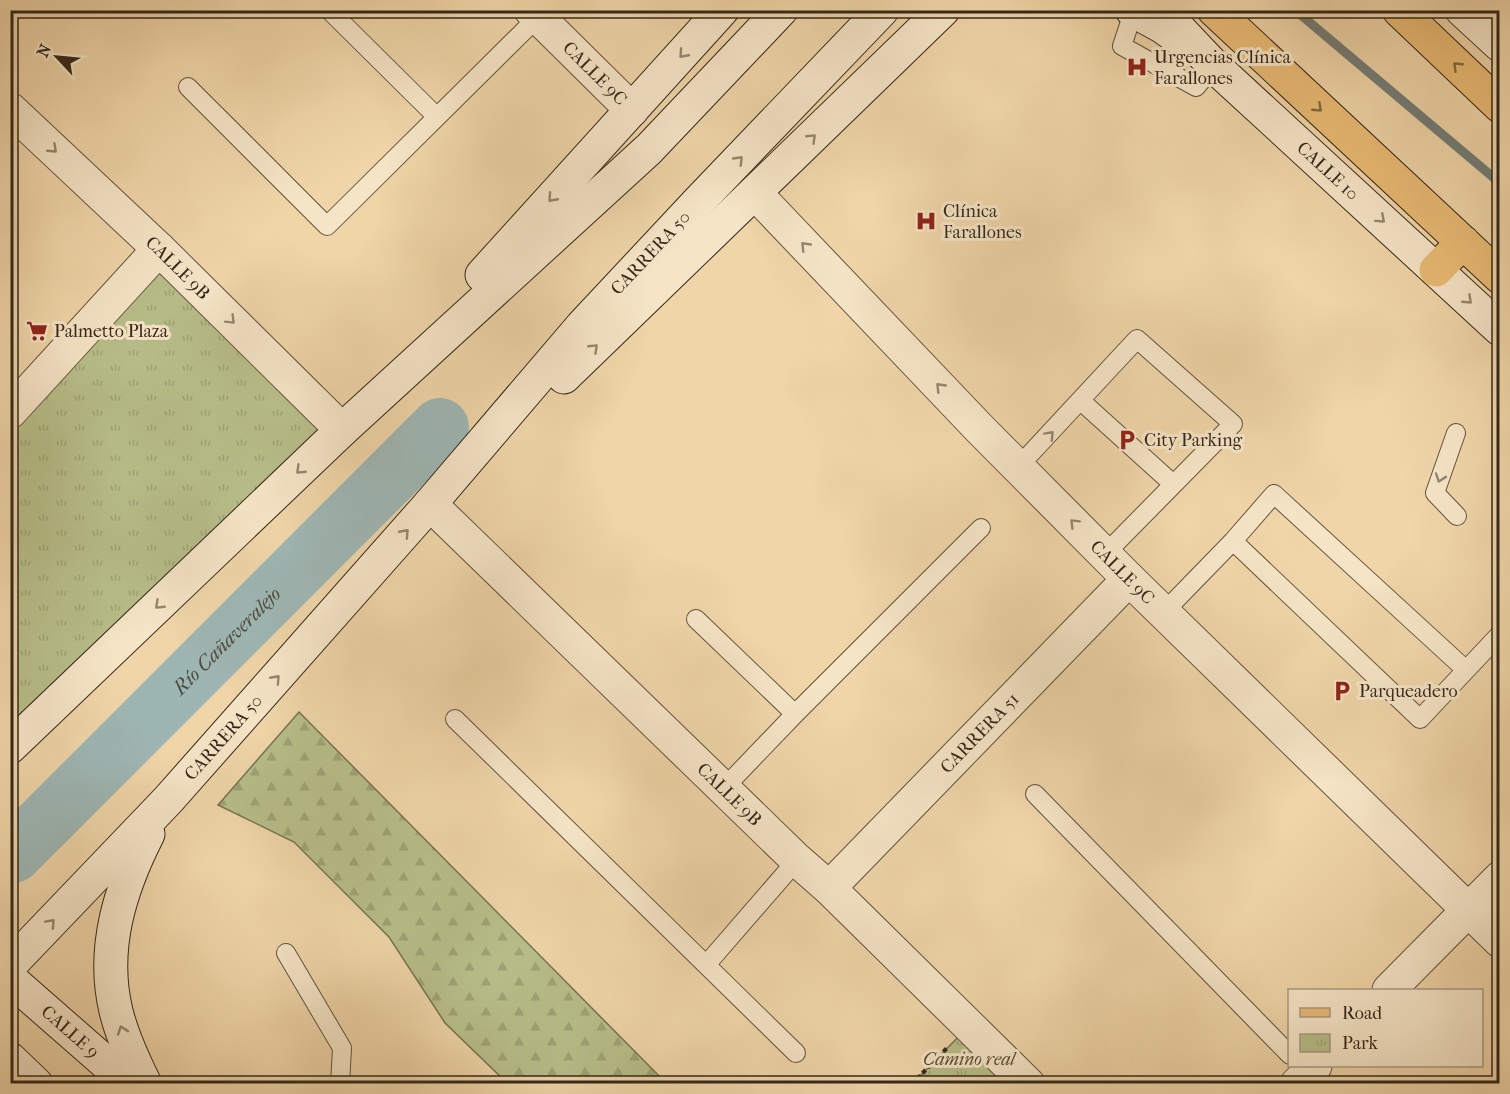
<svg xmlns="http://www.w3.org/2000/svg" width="1510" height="1094" viewBox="0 0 1510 1094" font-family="'IM FELL French Canon',serif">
<defs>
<pattern id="forest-firs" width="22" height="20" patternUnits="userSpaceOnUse" patternTransform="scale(1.5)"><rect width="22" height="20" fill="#b7be89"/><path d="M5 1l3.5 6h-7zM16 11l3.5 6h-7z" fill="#9ea376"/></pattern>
<pattern id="park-tufts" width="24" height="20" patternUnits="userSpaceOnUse" patternTransform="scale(1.5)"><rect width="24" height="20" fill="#b7be89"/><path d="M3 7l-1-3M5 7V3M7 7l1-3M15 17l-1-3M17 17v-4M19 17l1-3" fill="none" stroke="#9ea376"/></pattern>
</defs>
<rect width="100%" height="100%" fill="#efd5a8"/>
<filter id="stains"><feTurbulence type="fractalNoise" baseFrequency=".00333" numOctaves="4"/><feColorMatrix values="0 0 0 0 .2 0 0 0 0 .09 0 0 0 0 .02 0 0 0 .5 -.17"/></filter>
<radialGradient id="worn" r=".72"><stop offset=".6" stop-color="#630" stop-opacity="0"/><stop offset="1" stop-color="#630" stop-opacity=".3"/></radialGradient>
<path fill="url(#forest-firs)" stroke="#767352" stroke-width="1.5" d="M 299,712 L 666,1083 L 507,1083 L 445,1023 L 389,937 L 294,842 L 218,805 Z"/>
<path fill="url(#park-tufts)" stroke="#767352" stroke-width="1.5" d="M 159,249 L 342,430 L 11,737 L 10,412 Z
M 969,1026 L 1028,1084 L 912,1084 Z"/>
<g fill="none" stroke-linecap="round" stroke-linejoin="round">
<path stroke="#747d76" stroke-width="9" d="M 1295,10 L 1500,183"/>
<path stroke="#9eb6b3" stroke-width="58" id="s1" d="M 13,854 L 440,427"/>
<defs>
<path id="lane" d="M 329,10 L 436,116
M 1134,10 L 1122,46 L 1196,87 L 1214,66
M 188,87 L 327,226 L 544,11
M 1081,401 L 1173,484
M 1456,433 L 1435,493 L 1457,516
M 1018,467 L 1137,339 L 1233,424 L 1105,554
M 1233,541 L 1420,719 L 1500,634
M 1163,613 L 1233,541 L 1274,494 L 1466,670
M 696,619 L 795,714
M 455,719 L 796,1053
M 724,788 L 795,714 L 981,528
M 1035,794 L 1290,1055
M 286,953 L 342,1048 L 340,1084
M 706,965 L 797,860"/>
<g id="street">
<path id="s2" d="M 531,10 L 632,110"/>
<path id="s3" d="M 10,109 L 159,249 L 342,430"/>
<path id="s4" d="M 755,193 L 980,429 L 1129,579 L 1500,941"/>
<path d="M 10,412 L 159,249"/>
<path id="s5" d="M 430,504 L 797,860 L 829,888 L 1028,1084"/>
<path id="s6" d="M 829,888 L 1129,579"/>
<path d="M 1389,990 L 1500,878"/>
<path d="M 1297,1084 L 1315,1066"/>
</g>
<g id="secondary">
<path d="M 1132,10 L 1163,27 L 1177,37"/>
<path id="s7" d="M 1161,10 L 1214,66 L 1500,329"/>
<path d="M 1462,10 L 1500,45"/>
<path d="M 482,275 L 722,10"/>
<path d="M 564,377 L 943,10"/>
<path d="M 10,747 L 342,430 L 649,149 L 781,10"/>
<path id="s8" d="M 10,965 L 168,800 L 430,504 L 582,326 L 698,202 L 882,10"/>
<path id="s9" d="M 10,979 L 130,1084"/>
<path d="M 10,1059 L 36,1084"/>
<path d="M 145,1084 C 133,1060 122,1036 116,1011 C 101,949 120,889 148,834"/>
</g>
<path id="primary" d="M 1214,10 L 1500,277
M 1399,10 L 1500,106
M 1436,270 L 1463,242"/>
</defs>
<use href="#lane" stroke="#63533e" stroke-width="20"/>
<use href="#street" stroke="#63533e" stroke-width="35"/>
<use href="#secondary" stroke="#34281a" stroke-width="35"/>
<use href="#primary" stroke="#34281a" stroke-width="35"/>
<path stroke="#34281a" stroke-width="4" stroke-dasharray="4.5 3" stroke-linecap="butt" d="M 912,1084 L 947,1048"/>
<use href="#lane" stroke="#f5e4c6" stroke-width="18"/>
<use href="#street" stroke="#f5e4c6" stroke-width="33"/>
<use href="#secondary" stroke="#f5e4c6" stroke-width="33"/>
<use href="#primary" stroke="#e8ba74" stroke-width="33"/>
</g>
<defs><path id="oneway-chevron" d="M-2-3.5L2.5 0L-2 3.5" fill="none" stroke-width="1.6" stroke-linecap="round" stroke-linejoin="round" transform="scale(1.5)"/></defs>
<g stroke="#948670">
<use href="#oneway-chevron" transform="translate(683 54) rotate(132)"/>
<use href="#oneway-chevron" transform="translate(812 138) rotate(-44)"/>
<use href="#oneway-chevron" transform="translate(53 149) rotate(43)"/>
<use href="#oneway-chevron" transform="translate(739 160) rotate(-46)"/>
<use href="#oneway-chevron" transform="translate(552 198) rotate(132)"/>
<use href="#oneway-chevron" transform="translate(1381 219) rotate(42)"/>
<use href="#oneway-chevron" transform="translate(805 246) rotate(-134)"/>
<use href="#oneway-chevron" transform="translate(1468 300) rotate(43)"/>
<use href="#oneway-chevron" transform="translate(231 320) rotate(45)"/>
<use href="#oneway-chevron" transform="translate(594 348) rotate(-44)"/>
<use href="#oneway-chevron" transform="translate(940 387) rotate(-134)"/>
<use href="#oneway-chevron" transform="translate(1050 435) rotate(-47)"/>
<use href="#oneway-chevron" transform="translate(300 470) rotate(136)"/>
<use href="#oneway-chevron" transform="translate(1440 478) rotate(109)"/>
<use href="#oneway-chevron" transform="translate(1074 523) rotate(-135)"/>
<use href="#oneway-chevron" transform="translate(405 533) rotate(-48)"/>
<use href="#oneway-chevron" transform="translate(159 605) rotate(136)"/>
<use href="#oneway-chevron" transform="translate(276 679) rotate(-48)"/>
<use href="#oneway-chevron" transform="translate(51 923) rotate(-47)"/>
<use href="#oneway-chevron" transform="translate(122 1030) rotate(-109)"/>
</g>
<g stroke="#856a42">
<use href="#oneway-chevron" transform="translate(1457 66) rotate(-136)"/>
<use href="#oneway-chevron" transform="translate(1318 108) rotate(43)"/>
</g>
<defs>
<symbol id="hospital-bare" viewBox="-9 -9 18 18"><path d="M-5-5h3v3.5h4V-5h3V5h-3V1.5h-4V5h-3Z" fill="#8f2418" stroke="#f5e4c6" stroke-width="2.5" paint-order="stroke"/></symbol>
<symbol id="supermarket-bare" viewBox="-9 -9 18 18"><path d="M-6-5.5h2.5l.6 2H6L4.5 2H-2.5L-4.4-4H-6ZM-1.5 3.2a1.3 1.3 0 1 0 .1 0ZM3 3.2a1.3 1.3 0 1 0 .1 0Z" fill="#8f2418" stroke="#f5e4c6" stroke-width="2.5" paint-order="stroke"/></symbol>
<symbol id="parking-bare" viewBox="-9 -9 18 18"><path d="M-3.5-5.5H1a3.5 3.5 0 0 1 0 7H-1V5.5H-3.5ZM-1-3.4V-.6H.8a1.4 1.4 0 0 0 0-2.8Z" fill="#8f2418" stroke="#f5e4c6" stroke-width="2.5" paint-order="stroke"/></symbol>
</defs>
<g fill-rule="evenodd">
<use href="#hospital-bare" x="1122" y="52" width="30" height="30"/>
<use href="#hospital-bare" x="911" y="206" width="30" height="30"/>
<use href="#supermarket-bare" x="22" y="316" width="30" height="30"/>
<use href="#parking-bare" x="1112" y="425" width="30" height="30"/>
<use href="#parking-bare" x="1327" y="676" width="30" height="30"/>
</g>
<g text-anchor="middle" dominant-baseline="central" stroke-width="6" stroke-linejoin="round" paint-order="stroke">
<g font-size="18" fill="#34281a" stroke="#f5e4c6" text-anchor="start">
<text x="1154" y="57">Urgencias Clínica<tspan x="1154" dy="21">Farallones</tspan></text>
<text x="943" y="211">Clínica<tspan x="943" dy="21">Farallones</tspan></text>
<text x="54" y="331">Palmetto Plaza</text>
<text x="1144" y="440">City Parking</text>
<text x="1359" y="691">Parqueadero</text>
</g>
<g font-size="18" fill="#34281a" stroke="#f5e4c6">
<text stroke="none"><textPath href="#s2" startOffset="90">CALLE 9C</textPath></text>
<text stroke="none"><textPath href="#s7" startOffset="232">CALLE 10</textPath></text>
<text stroke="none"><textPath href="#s8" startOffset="958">CARRERA 50</textPath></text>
<text stroke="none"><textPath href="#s3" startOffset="231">CALLE 9B</textPath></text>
<text stroke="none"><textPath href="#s4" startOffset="528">CALLE 9C</textPath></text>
<text stroke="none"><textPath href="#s6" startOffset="216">CARRERA 51</textPath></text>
<text stroke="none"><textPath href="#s8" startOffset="312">CARRERA 50</textPath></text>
<text stroke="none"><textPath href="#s5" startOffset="417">CALLE 9B</textPath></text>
<text stroke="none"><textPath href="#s9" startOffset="80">CALLE 9</textPath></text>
</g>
<g font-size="18" font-style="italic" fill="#554e36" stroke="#f5e4c6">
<text x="969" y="1059">Camino real</text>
</g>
<g font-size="20" font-style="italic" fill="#4e4c40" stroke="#f5e4c6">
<text stroke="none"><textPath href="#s1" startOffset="302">Río Cañaveralejo</textPath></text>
</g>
</g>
<rect width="1510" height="1094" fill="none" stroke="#efd5a8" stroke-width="36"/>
<rect x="12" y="12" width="1486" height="1070" fill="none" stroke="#34281a" stroke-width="3"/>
<rect x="18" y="18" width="1474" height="1058" fill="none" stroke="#34281a" stroke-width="1.5"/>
<rect x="1288" y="989" width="195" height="78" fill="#f5e4c6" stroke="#a89981" stroke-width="1.5"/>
<rect x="1300" y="1008" width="30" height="9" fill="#e8ba74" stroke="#a89981" stroke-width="1.5"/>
<text x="1342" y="1019" font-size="18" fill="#34281a">Road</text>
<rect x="1300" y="1034" width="30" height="18" fill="url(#park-tufts)" stroke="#a89981" stroke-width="1.5"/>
<text x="1342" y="1049" font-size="18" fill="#34281a">Park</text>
<g transform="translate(57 57) rotate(296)" stroke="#f5e4c6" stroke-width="4.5" paint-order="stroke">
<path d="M0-4.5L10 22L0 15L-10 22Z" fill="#34281a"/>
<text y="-9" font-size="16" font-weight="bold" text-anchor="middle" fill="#34281a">N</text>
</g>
<rect width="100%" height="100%" filter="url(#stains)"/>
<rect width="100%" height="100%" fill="url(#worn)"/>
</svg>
